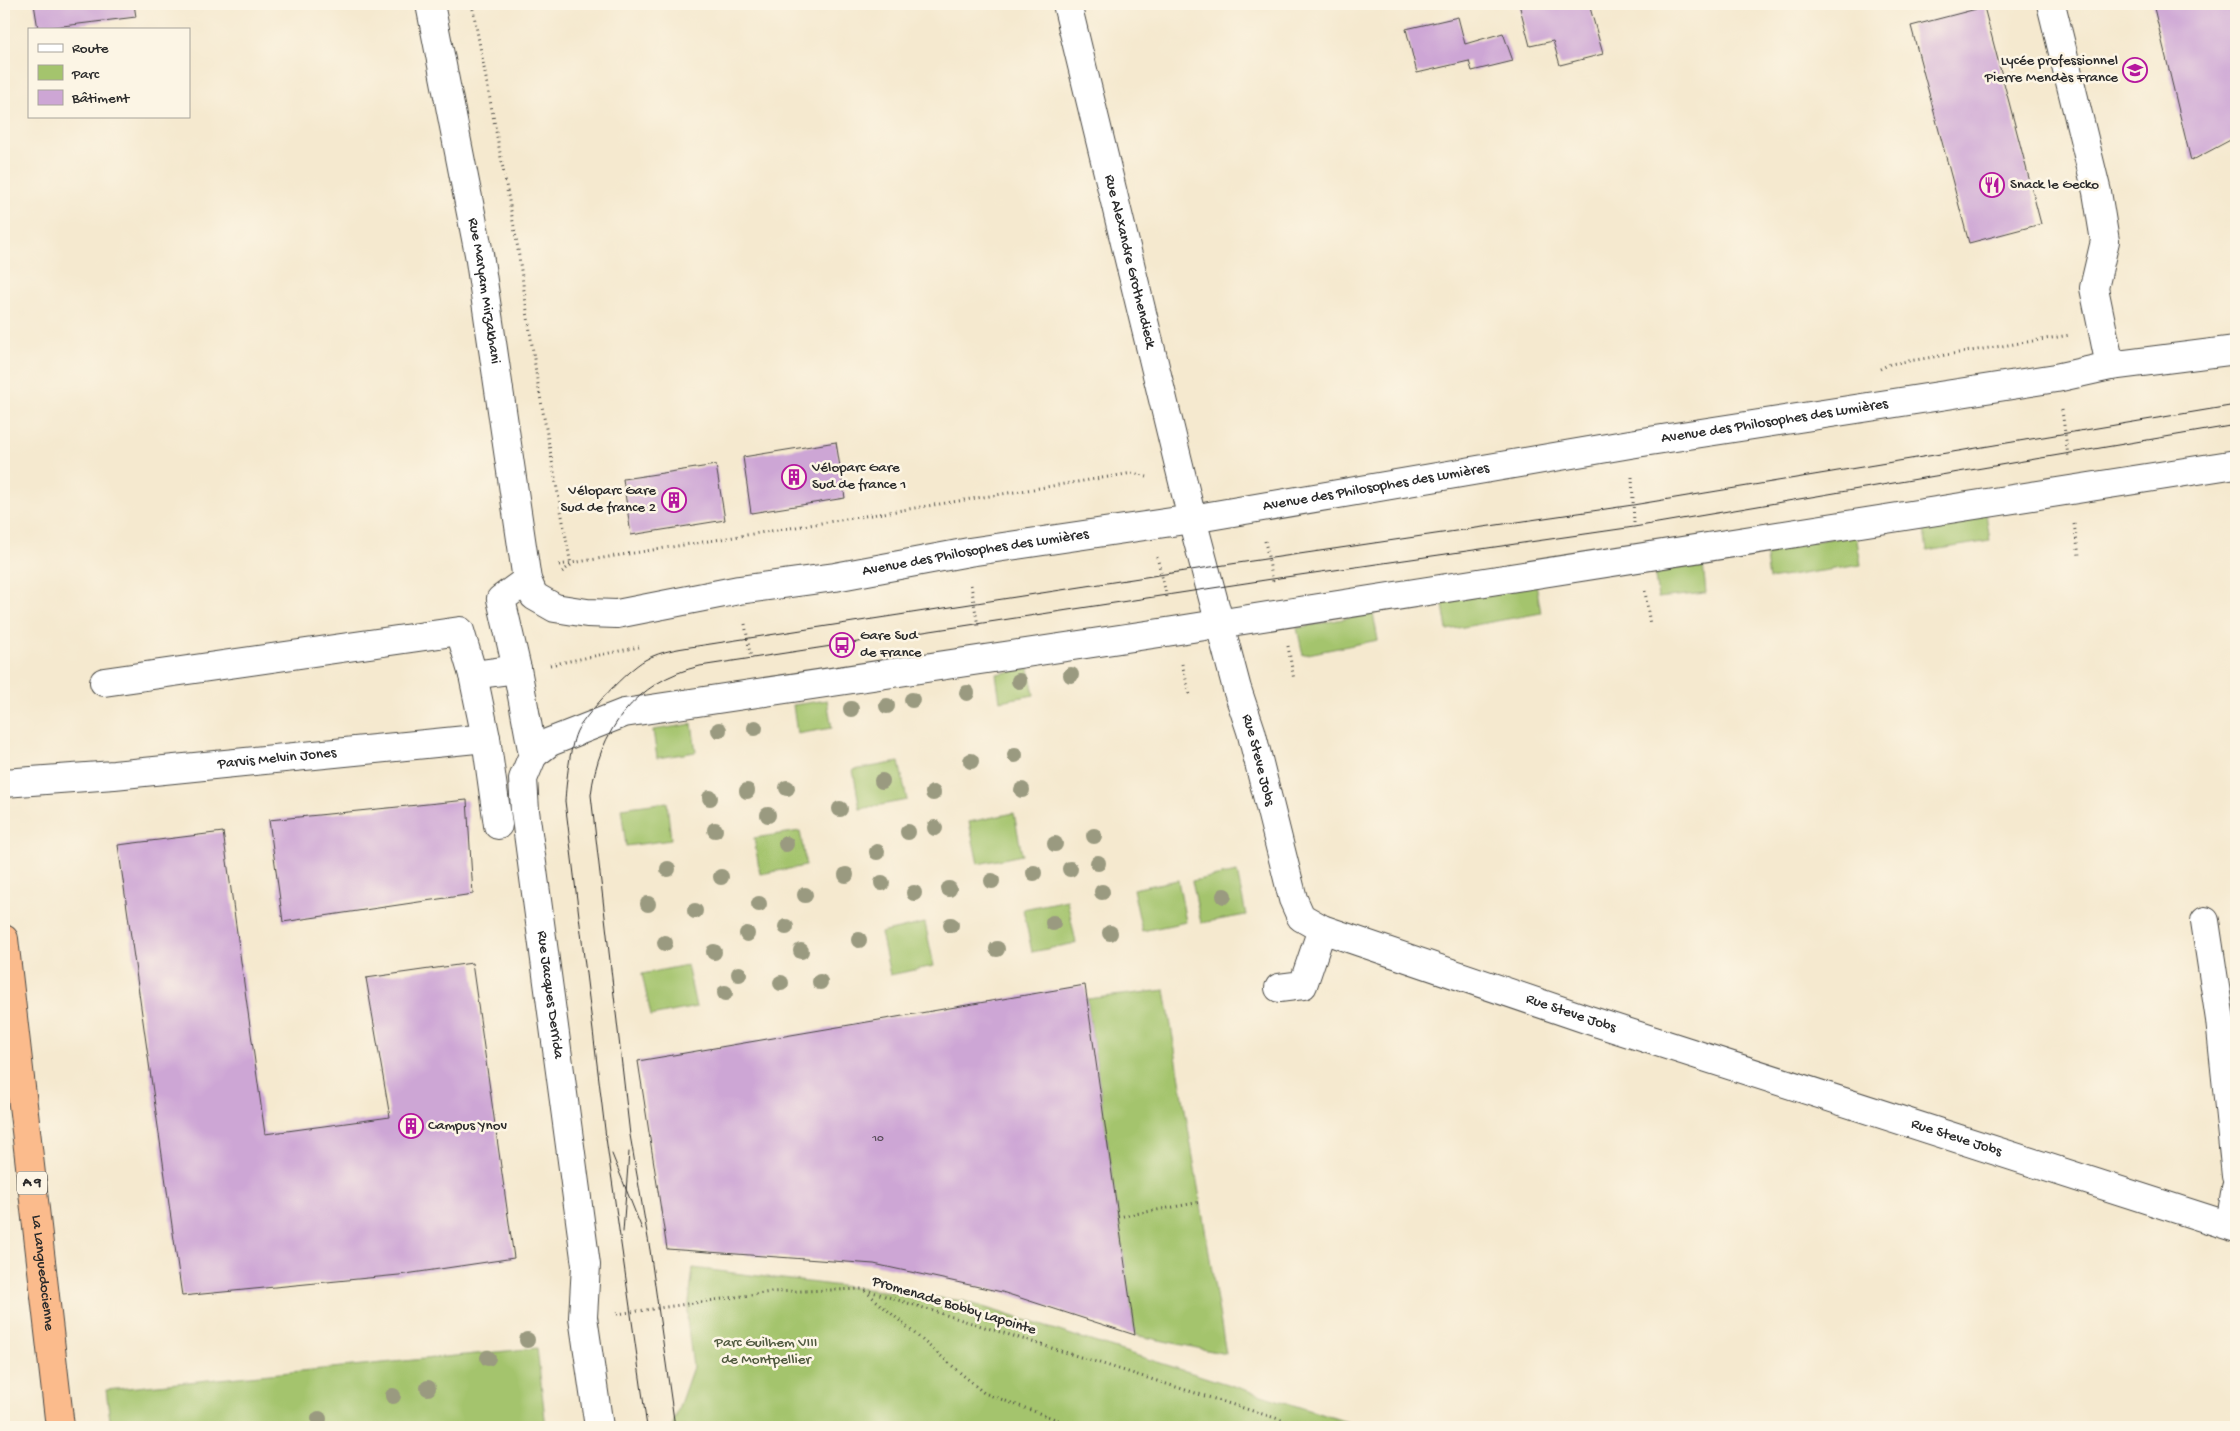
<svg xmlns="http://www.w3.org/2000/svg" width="2240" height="1431" viewBox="0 0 2240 1431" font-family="'Gochi Hand',sans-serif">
<rect width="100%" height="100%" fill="#fcf5e5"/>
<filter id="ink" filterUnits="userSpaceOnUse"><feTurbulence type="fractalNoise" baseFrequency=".02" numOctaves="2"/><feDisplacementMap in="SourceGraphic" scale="10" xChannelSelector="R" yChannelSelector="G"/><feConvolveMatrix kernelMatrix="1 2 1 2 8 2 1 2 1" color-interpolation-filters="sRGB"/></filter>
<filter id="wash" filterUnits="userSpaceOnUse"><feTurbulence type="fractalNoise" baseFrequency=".0096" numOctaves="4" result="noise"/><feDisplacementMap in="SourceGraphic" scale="20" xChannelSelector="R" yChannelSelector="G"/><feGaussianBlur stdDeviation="1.12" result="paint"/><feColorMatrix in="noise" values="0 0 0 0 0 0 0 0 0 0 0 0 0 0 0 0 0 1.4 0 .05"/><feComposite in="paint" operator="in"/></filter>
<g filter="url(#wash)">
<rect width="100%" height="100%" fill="#f5e9cf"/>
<path fill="#a4c46d" stroke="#68784c" d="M 1986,513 L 1990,541 L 1927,551 L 1923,523 Z
M 1856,534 L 1861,565 L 1769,579 L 1765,550 Z
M 1703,564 L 1706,593 L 1658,598 L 1654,570 Z
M 1536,583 L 1541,613 L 1447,630 L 1442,599 Z
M 1373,613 L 1378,640 L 1303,655 L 1297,628 Z
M 1029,668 L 1034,695 L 1000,701 L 996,674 Z
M 827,700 L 832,728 L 797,734 L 793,705 Z
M 692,724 L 696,752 L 657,758 L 653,730 Z
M 899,762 L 907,800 L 860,809 L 853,770 Z
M 667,802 L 671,840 L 626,846 L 621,808 Z
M 1014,813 L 1022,855 L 978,864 L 969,822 Z
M 800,831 L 806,866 L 760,874 L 754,838 Z
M 1237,872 L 1246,915 L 1201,923 L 1192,881 Z
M 1178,880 L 1186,922 L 1142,931 L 1133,889 Z
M 1067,900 L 1076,943 L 1032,952 L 1023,909 Z
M 925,923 L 934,966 L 890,975 L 881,933 Z
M 687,965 L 696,1007 L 651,1016 L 642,974 Z
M 1165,990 L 1226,1354 L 1135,1335 L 1087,999 Z
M 693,1268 L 964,1301 L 1363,1427 L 672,1427 L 693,1367 L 687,1320 Z
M 537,1348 L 546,1427 L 111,1427 L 106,1390 Z"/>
<g id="blocks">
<path fill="#cda6d5" d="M 34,4 L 134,4 L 136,17 L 38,29 Z
M 1519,4 L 1589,4 L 1603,54 L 1560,65 L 1553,41 L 1530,46 Z
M 2153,4 L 2236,4 L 2236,137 L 2191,161 Z
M 1984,7 L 2041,224 L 1969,243 L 1911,26 Z
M 1458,17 L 1465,44 L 1503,33 L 1513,61 L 1472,71 L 1469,61 L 1417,73 L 1406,29 Z
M 836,442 L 845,498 L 751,513 L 743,457 Z
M 716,465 L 725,520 L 631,535 L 623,479 Z
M 467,800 L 473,894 L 283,922 L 269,820 Z
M 223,832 L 265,1134 L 390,1117 L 366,978 L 472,963 L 514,1258 L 399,1275 L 182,1296 L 118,845 Z
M 1085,985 L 1135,1335 L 1002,1292 L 874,1264 L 667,1249 L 638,1061 Z"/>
</g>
</g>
<g filter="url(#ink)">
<use href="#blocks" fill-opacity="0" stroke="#494844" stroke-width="1"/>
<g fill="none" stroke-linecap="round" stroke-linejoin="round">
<defs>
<g id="minor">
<path id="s1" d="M 430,4 L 479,254 L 527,580 L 534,596 L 555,608 L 587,613 L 617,614 L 739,590 L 835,577 L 969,552 L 1192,519 L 1630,444 L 2056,378 L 2110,366 L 2236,350"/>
<path id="s2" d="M 1067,4 L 1192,519 L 1237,689 L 1251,731 L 1293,899 L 1301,917 L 1322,929 L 1589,1020 L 2236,1228"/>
<path d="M 2051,4 L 2097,192 L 2105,241 L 2094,288 L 2110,366"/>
<path id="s3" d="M 527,580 L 501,599 L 517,669 L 533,755 L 523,779 L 525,811 L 586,1265 L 583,1317 L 599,1427"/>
<path d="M 104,682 L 460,631 L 473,675 L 517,669"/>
<path d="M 486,738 L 498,825"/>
<path d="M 533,755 L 550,742 L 624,713 L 1173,631 L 2236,464"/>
<path id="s4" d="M 4,783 L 114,775 L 486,738 L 473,675"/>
<path d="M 2205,921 L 2220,1020 L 2236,1176"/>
<path d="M 1279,988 L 1303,985 L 1322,929"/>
<path d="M 2230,1225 L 2236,1188"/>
</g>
<g id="highway">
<path id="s5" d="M 4,939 L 60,1427"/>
</g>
</defs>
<use href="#minor" stroke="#494844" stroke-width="30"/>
<use href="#highway" stroke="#494844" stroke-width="30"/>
<path stroke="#494844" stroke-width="3" stroke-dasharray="1 4" stroke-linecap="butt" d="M 472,4 L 517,243 L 537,379 L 571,565 L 562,572
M 1880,369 L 1890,364 L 2070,335
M 2062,410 L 2068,456
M 1632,477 L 1634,523
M 2074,524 L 2079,555
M 1265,541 L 1273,582
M 1157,557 L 1167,597
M 559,565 L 1133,473 L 1147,477
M 971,585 L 978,626
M 1645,591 L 1650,625
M 745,624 L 751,659
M 1288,646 L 1294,680
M 1182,664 L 1190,695
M 550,665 L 639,647
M 1118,1217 L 1201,1202
M 865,1291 L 984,1393 L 1077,1427
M 617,1314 L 771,1292 L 863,1289 L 1304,1427"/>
<use href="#minor" stroke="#fff" stroke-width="28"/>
<use href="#highway" stroke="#fbbb8c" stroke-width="28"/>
<path stroke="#2b2b2b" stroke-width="1" d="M 612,1154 L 642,1229
M 623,1232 L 629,1152
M 647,1427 L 606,1138 L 565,801 C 566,785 570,743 578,729 C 589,711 626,671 645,660 C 662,650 684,648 704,645 L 1204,568 L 1633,505 L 2236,405
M 675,1427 L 650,1250 L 630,1135 L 591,795 C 598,731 636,681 700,666 L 1272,579 L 1634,527 L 2236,425"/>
</g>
<g fill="#9a9a80">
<circle cx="1071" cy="675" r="8"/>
<circle cx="1019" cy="681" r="8"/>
<circle cx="967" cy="693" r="8"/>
<circle cx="912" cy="700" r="8"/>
<circle cx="887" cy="706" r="8"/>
<circle cx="851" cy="709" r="8"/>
<circle cx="755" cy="728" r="8"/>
<circle cx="719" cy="730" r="8"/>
<circle cx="1015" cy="755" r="8"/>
<circle cx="971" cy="761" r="8"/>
<circle cx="882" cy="781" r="8"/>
<circle cx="787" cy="788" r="8"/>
<circle cx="1022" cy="790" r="8"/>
<circle cx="747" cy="791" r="8"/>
<circle cx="933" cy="793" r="8"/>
<circle cx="710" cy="798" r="8"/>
<circle cx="840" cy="809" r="8"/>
<circle cx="768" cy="815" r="8"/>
<circle cx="935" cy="828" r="8"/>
<circle cx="715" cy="830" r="8"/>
<circle cx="908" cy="832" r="8"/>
<circle cx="1094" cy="836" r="8"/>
<circle cx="786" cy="844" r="8"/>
<circle cx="1055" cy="844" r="8"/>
<circle cx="877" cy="852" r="8"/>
<circle cx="1098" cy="863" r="8"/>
<circle cx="668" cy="869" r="8"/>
<circle cx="1070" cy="869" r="8"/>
<circle cx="1034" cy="873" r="8"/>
<circle cx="846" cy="875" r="8"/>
<circle cx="721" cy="877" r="8"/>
<circle cx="992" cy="881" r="8"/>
<circle cx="882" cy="883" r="8"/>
<circle cx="949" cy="889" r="8"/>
<circle cx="1102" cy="892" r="8"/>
<circle cx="914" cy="893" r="8"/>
<circle cx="805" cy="895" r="8"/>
<circle cx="1224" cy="896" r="8"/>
<circle cx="648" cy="904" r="8"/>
<circle cx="759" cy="904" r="8"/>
<circle cx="695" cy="911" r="8"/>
<circle cx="1053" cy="923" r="8"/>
<circle cx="951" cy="925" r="8"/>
<circle cx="786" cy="927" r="8"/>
<circle cx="1110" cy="933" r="8"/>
<circle cx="747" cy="934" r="8"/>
<circle cx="859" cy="940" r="8"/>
<circle cx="665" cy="943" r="8"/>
<circle cx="997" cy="949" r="8"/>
<circle cx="801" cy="951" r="8"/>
<circle cx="714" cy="952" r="8"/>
<circle cx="739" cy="974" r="8"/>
<circle cx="820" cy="982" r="8"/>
<circle cx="781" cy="983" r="8"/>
<circle cx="725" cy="993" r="8"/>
<circle cx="527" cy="1340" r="8"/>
<circle cx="488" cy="1358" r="8"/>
<circle cx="428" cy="1388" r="8"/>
<circle cx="393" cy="1396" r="8"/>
<circle cx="319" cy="1419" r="8"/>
</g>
</g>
<defs>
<symbol id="school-ring" viewBox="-11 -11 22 22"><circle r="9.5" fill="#fcf5e5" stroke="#b5179e" stroke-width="1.5"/><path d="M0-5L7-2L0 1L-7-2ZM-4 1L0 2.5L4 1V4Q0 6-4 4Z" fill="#b5179e"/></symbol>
<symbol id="restaurant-ring" viewBox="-11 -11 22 22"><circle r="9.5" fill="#fcf5e5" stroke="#b5179e" stroke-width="1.5"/><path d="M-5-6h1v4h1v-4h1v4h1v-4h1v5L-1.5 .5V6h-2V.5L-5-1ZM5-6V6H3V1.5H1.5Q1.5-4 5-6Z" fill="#b5179e"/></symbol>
<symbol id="building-ring" viewBox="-11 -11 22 22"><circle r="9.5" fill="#fcf5e5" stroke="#b5179e" stroke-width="1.5"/><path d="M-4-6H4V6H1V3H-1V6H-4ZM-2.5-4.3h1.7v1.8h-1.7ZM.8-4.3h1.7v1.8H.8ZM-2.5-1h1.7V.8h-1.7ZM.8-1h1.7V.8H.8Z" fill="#b5179e"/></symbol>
<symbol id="bus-ring" viewBox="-11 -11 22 22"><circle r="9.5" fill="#fcf5e5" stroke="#b5179e" stroke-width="1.5"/><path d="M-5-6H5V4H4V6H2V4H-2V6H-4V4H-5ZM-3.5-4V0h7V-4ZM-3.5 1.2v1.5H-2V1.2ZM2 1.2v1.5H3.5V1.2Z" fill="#b5179e"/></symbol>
</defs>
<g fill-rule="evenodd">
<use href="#school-ring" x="2121" y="56" width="28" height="28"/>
<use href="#restaurant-ring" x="1978" y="171" width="28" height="28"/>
<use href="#building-ring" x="780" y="463" width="28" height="28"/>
<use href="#building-ring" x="660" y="486" width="28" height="28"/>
<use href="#bus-ring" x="828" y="631" width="28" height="28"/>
<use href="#building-ring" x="397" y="1112" width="28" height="28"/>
</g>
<g text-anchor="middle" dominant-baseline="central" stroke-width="5" stroke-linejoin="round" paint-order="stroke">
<g font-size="12" fill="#544a56">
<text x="878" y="1139">10</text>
</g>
<rect fill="#fcf5e5" stroke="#6a6863" stroke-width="1" x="17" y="1171.5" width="30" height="23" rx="4"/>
<g font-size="14" font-weight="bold" fill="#2b2b2b">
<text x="32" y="1183">A 9</text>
</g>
<g font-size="15" fill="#2b2b2b" stroke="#fcf5e5" text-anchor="start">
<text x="2118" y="61" text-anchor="end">Lycée professionnel<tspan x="2118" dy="17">Pierre Mendès France</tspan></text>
<text x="2010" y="185">Snack le Gecko</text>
<text x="812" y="468">Véloparc Gare<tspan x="812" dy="17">Sud de france 1</tspan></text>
<text x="656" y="491" text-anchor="end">Véloparc Gare<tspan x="656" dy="17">Sud de france 2</tspan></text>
<text x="860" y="636">Gare Sud<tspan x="860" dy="17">de France</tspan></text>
<text x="428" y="1126">Campus Ynov</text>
</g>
<g font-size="15" fill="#2b2b2b" stroke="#fcf5e5">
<text stroke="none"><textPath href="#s2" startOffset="265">Rue Alexandre Grothendieck</textPath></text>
<text stroke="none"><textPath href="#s1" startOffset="292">Rue Maryam Mirzakhani</textPath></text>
<text stroke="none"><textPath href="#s1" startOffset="1862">Avenue des Philosophes des Lumières</textPath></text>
<text stroke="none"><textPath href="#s1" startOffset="1458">Avenue des Philosophes des Lumières</textPath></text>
<text stroke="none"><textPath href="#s1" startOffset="1052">Avenue des Philosophes des Lumières</textPath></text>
<text stroke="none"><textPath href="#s4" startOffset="274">Parvis Melvin Jones</textPath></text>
<text stroke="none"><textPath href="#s2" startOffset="780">Rue Steve Jobs</textPath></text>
<text stroke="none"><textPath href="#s3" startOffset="435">Rue Jacques Derrida</textPath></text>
<text stroke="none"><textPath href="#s2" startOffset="1230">Rue Steve Jobs</textPath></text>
<text stroke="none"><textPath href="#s2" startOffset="1635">Rue Steve Jobs</textPath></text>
<text stroke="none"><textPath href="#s5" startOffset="336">La Languedocienne</textPath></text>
<text transform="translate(954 1306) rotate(17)">Promenade Bobby Lapointe</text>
</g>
<g font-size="15" fill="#4f593f" stroke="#fcf5e5">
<text x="766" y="1343">Parc Guilhem VIII<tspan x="766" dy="17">de Montpellier</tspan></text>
</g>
</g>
<rect width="2240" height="1431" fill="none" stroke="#fcf5e5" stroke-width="20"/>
<rect x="28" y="28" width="162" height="90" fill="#fcf5e5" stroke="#a8a49b"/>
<rect x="38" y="44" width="25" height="8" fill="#ffffff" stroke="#a8a49b"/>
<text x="72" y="52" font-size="15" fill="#2b2b2b">Route</text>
<rect x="38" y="65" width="25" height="15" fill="#a4c46d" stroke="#a8a49b"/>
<text x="72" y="78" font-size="15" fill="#2b2b2b">Parc</text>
<rect x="38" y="90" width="25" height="15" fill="#cda6d5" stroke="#a8a49b"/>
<text x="72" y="102" font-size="15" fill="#2b2b2b">Bâtiment</text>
</svg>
